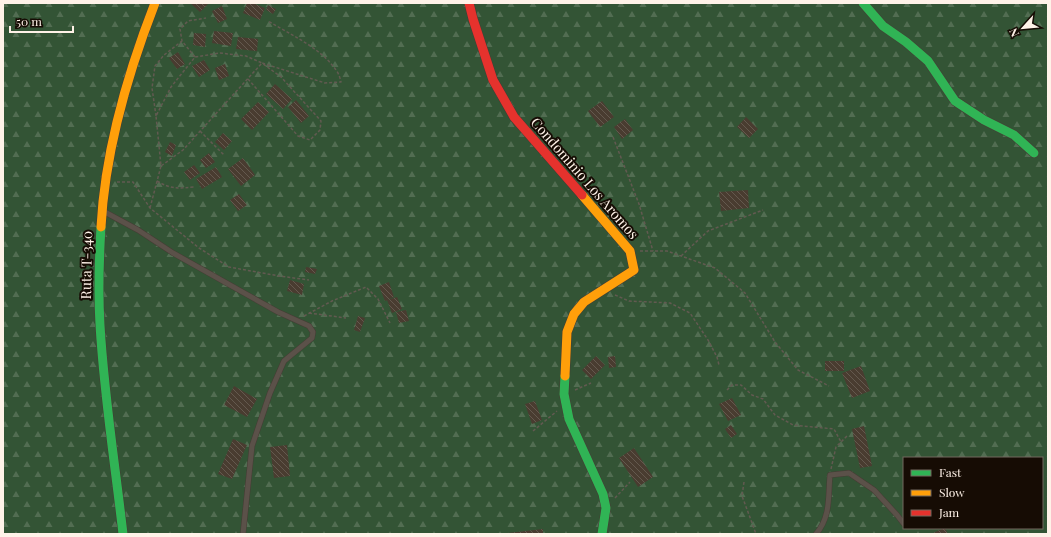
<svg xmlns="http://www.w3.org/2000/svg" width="1051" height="537" viewBox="0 0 1051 537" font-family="'Playfair Display',serif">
<defs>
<pattern id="forest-firs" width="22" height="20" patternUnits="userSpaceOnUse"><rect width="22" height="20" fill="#335435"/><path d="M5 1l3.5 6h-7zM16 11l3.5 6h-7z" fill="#526d52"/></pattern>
<pattern id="building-back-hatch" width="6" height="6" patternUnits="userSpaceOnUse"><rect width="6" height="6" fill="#493c30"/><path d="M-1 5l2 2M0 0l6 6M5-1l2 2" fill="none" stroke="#64594e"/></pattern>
</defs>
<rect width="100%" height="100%" fill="#2c2014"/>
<path fill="url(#forest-firs)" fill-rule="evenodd" d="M 3,3 L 1048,3 L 1048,534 L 3,534 ZM 904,458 L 1042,458 L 1042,528 L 904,528 Z"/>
<path fill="url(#building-back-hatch)" d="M 190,3 L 209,3 L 200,12 Z
M 247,3 L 253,3 L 265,8 L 260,20 L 243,13 Z
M 268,5 L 276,9 L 273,14 L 266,10 Z
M 222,6 L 227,19 L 218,23 L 212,11 Z
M 214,31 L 233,33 L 231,46 L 212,43 Z
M 194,33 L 206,34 L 205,47 L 193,45 Z
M 238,37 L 258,39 L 257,51 L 236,49 Z
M 178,52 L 185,64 L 177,69 L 169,58 Z
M 204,60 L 210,70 L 199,77 L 192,66 Z
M 225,64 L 229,76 L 219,80 L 215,68 Z
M 275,84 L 292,99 L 283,109 L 266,94 Z
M 296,100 L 309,116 L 301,123 L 288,107 Z
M 602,101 L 614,117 L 600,127 L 588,111 Z
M 258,102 L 269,112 L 252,130 L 241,119 Z
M 746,117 L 758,129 L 749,138 L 737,127 Z
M 625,119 L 633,130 L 622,139 L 614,127 Z
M 223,133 L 232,141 L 224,150 L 215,142 Z
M 170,142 L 176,145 L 172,156 L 165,152 Z
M 209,153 L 215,162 L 206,168 L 200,160 Z
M 243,158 L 255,175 L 241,186 L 228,169 Z
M 194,165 L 200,173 L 190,180 L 184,172 Z
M 216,167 L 222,177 L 202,189 L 196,179 Z
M 748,190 L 749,208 L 721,211 L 719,192 Z
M 239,194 L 247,205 L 238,211 L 230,200 Z
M 306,267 L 317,269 L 315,274 L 305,272 Z
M 290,280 L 304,284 L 302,295 L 287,291 Z
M 389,282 L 394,297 L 385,301 L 379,286 Z
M 397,297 L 402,309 L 392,313 L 387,300 Z
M 406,310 L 409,321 L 399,323 L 396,312 Z
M 358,316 L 365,318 L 360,332 L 354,330 Z
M 596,356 L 605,365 L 591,379 L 582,370 Z
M 615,356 L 616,367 L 609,368 L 608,357 Z
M 825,361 L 844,361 L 844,371 L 825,371 Z
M 861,366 L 870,391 L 852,398 L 842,373 Z
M 234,386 L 257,399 L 247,417 L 224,405 Z
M 732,398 L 741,415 L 728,421 L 719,404 Z
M 535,401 L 542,420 L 532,424 L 525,404 Z
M 731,425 L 737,434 L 731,438 L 725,429 Z
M 864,426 L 872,466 L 860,468 L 852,429 Z
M 233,439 L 247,445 L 232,479 L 218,474 Z
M 287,445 L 290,476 L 274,478 L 270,447 Z
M 634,448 L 653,477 L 638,487 L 619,458 Z
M 944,528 L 945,528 L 948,534 L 931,534 Z
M 543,529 L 543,534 L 507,534 L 507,533 Z"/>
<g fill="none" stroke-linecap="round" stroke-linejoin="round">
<defs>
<path id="lane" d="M 103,211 L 138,230 L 173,253 L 278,312 L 309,326 L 313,332 L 312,338 L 284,361 L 270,393 L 252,446 L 243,534
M 816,534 C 831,517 828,496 830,475 L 849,473 L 874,490 L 897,515 L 904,524"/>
<path id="fast" d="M 863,3 L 883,26 L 906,42 L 928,61 L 955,101 L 984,120 L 1014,135 L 1034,153
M 101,227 C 99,260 98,292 100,325 C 104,395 115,464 123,534
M 565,376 L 564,394 L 569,419 L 603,494 L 606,508 L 602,534"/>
<path id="slow" d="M 101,227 C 105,150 127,75 155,3
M 565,376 L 567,332 L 574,314 L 584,302 L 634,270 L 630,251 L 582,195"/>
<path id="jam" d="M 469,3 L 473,19 L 493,80 L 514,117 L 582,195"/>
</defs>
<use href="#lane" stroke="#463d35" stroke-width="6"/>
<use href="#fast" stroke="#463d35" stroke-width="10"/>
<use href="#slow" stroke="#463d35" stroke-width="10"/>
<use href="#jam" stroke="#463d35" stroke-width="10"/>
<path stroke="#625a51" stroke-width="1.5" stroke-dasharray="3 2" stroke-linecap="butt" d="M 195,57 L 182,41 L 180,29 L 188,21 L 206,18
M 248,79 L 298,136 L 310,140 L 320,130 L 321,121 L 281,77 L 262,63 L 325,83 L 341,82 C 340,78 339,74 336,70 C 321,48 291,35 268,21
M 156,116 L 152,88 L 155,66 L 164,55 L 182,41
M 200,131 L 224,155
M 613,137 L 639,204 L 653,251
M 157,181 C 172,190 179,188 195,187
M 117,182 L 133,182 L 150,208 L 199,248 L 229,267 L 279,276 L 309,280
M 150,208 L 161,166 L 156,116 L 171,87 L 195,57 L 220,53 L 246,56 L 262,63 L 183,150 L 161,166
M 640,251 L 667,251 L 715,268 L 745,293 L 775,342 L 798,370 L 829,386
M 681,256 L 708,231 L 763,210
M 615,295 L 629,301 L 670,303 L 690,313 L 708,340 L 717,357 L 719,365
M 309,313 L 346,318
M 304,316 L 332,301 L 366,287 L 378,299 L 390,323
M 575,390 L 591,383
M 727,390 L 732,385 L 741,385 L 752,395 L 763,399 L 775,415 L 793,425 L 834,429 L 841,442
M 533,431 L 557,411
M 831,469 L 836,447 L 847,436
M 744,482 L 742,496 L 748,512 L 756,534
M 615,498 L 630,482"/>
<use href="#lane" stroke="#5b5149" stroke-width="5"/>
<use href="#fast" stroke="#30b455" stroke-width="9"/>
<use href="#slow" stroke="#ff9f0a" stroke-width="9"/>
<use href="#jam" stroke="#e5322d" stroke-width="9"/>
</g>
<g text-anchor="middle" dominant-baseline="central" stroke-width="4" stroke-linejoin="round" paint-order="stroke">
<g font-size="14" fill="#fff2e8" stroke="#160c04">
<text transform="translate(585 178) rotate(49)">Condominio Los Aromos</text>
<text transform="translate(86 265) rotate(-89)">Ruta T-340</text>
</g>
</g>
<rect width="1051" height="537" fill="none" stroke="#fff2e8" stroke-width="8"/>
<rect x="903" y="457" width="140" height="72" fill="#160c04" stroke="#73685f"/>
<rect x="911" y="470" width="20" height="6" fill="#30b455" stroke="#73685f"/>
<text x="939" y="477" font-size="12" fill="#fff2e8">Fast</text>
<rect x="911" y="490" width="20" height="6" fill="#ff9f0a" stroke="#73685f"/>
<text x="939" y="497" font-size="12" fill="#fff2e8">Slow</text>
<rect x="911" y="510" width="20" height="6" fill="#e5322d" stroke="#73685f"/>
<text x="939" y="517" font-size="12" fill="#fff2e8">Jam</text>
<g transform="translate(1023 28) rotate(243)" stroke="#160c04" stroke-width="3" paint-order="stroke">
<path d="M0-3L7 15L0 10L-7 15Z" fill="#fff2e8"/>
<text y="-6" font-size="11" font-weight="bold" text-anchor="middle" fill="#fff2e8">N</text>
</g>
<path d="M10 26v6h63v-6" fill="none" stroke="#fff2e8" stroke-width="2"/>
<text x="16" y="26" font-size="12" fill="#fff2e8" stroke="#160c04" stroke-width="3" paint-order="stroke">50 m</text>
</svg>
